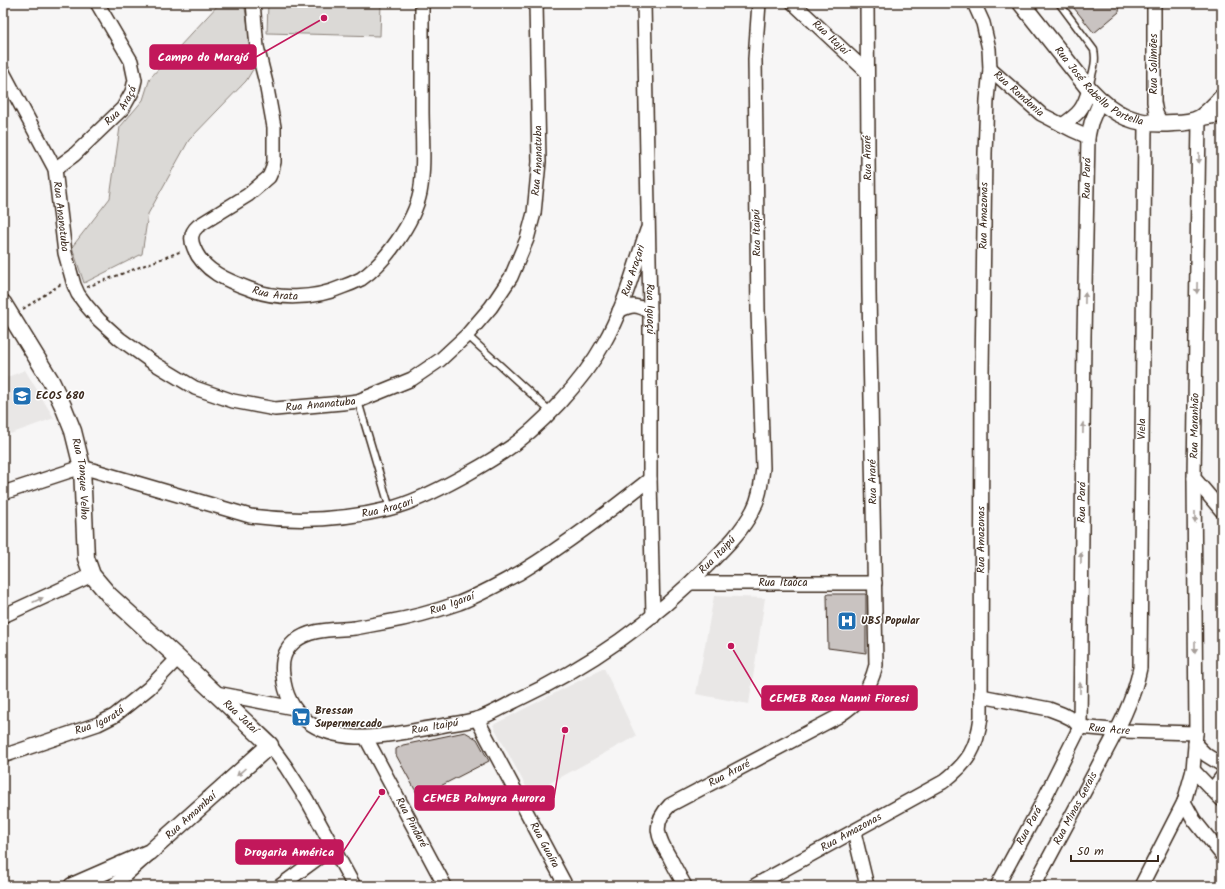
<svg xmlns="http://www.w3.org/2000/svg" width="1225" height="889" viewBox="0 0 1225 889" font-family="Kalam,sans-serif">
<rect width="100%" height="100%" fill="#f7f6f6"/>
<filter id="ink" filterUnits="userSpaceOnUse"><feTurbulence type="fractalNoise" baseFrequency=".025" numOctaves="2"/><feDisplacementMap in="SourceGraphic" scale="8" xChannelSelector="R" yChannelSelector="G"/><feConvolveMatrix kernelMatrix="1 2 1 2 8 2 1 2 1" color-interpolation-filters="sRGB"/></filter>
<g filter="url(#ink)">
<path fill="#e9e7e6" d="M 25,370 L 54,418 L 10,434 L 3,413 L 3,379 Z
M 714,596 L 765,598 L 749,704 L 696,694 Z
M 604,668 L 636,736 L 530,794 L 493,725 Z"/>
<path fill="#dbd9d6" stroke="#8b827a" d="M 220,3 L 244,3 L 255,66 L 246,81 L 189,140 L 148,214 L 142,254 L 84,283 L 72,247 L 110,198 L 120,127 L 143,100 L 150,78 Z
M 268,3 L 381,3 L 380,36 L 267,33 Z"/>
<path fill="#c9c3c1" stroke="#3b2a1e" d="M 1070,3 L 1120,3 L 1119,12 L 1094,33 Z
M 827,594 L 866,594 L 866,653 L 828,648 Z
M 465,732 L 477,739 L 489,761 L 419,797 L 396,755 L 396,749 L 403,745 Z"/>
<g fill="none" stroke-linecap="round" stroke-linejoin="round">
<defs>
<path id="service" d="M 1059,3 L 1094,50 C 1097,62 1092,74 1089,87
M 467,335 L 551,412
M 358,401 L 390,509"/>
<g id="minor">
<path id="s1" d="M 253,3 L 257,47 L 266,83 L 274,127 L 274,162 L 272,170 L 269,177 L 248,195 L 198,226 C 191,232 190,239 194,248 C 203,271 228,281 250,289 C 277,300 315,299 342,287 C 348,285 355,282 361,279 C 385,263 414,222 420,193 C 425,166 422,136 422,109 C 422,73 422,38 422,3"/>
<path id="s2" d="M 644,3 L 650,311 L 650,479 L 653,616"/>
<path id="s3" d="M 793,3 L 867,72"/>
<path d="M 1154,3 L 1154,102 L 1156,113 L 1161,124"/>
<path id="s4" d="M 990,69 L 1041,114 L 1072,130 L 1088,137"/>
<path id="s5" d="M 3,72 L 55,169 L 65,253 L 74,285 L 78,294 L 86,305 L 99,320 L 120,339 L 152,362 L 195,388 L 233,401 L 275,409 L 342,403 L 358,401 L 412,379 L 440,360 L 467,335 L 491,307 L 511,277 L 527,239 L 534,213 L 539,162 L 536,3"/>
<path d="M 1222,115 L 1199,119 L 1194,478 L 1196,733 L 1193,770 L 1184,802 L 1194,820 L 1222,855"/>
<path d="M 1062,125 C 1079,114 1084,108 1089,89"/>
<path id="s6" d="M 55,169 L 74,155 L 123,108 L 132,92 L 135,80 L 131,61 L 97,3"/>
<path d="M 619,311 C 633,304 636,305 650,311"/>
<path d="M 1194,478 L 1222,511"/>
<path id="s7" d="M 650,479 C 608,512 567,544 521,572 C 501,583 480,595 459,603 C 436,611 411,618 387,622 C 376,624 366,626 355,628 C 335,630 310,628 294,642 C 284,651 281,661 283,675 C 287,716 317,735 356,737 C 382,738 409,731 435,727 C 448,724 463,723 477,719 C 490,715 503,707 515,701 C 588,667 654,621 710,563 C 725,548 743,530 753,510 C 760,497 761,483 763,468 L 758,310 L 755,59 L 759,3"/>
<path id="s8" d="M 3,493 L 82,467 L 250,516 C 296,522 343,520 388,509 C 413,503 438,490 460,478 C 474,470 489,462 502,453 C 539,429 583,381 604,343 C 624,308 634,268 647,230"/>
<path id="s9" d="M 691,583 L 875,583"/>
<path d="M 3,616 L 92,575"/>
<path d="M 216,693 L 294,708"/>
<path id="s10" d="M 981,696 L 1049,709 L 1062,714 L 1072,719 L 1080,727 L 1122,731 L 1196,733"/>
<path id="s11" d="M 477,719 L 566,886"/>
<path id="s12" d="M 366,738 L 445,886"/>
<path d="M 1195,744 L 1206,755 L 1222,765"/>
<path d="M 270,745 L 286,767 L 307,800 L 354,886"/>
<path id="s13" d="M 3,756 L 98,724 L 114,716 L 149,688 L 178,658"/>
<path d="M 1193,770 L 1222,800"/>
<path d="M 1212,790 L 1222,777"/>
<path d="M 854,832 L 867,886"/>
<path d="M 113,886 L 148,855"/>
<path d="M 280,886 L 333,847"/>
<path id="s14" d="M 685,886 C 680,877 675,868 670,858 C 658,838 651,824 670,805 L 837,717 C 860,702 869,692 876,665 L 869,293 L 867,3"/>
<path id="s15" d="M 754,886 L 943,782 C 968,763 977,749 981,717 L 982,373 L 985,153 L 987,100 L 990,69 L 989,49 L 983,23 L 974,3"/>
<path id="s16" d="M 997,886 L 1042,803 L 1080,727 L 1084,336 L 1088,137 L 1091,123 L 1100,101"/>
<path id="s17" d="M 1034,886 C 1055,847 1076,808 1097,768 C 1114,736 1133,704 1140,668 L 1145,124"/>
<path d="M 1141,886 L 1184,802"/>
</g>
<g id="tertiary">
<path id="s18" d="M 1021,3 L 1089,89 C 1114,116 1136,126 1173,123 C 1181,123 1193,122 1200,118 C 1206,114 1217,103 1222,97"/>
<path id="s19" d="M 3,303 L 51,381 L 63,406 L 73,431 L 82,467 L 86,558 L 92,575 L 109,595 L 178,658 L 270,745 L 150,852 L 72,886"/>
</g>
</defs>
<use href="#service" stroke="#3b2a1e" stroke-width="9"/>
<use href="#minor" stroke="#3b2a1e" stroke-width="16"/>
<use href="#tertiary" stroke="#3b2a1e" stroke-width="19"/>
<path stroke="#3b2a1e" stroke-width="2" stroke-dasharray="3 3" stroke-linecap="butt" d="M 87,287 L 182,251
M 23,309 L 61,284"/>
<use href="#service" stroke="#fff" stroke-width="6"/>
<use href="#minor" stroke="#fff" stroke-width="13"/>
<use href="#tertiary" stroke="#fff" stroke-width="16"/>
</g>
<defs><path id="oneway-solid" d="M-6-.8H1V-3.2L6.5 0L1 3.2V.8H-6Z"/></defs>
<g fill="#a79f9a">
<use href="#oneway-solid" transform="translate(1199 158) rotate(91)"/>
<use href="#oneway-solid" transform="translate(1197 288) rotate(91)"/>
<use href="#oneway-solid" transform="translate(1085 298) rotate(-89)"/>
<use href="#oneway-solid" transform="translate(1083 428) rotate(-89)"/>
<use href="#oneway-solid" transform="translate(1195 517) rotate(90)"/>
<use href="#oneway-solid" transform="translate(1081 558) rotate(-89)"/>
<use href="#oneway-solid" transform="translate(38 600) rotate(-25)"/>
<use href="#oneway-solid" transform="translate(1195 647) rotate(90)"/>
<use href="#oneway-solid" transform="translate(1080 688) rotate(-90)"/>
<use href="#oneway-solid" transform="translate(241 772) rotate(138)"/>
</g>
</g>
<defs>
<symbol id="school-square" viewBox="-11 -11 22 22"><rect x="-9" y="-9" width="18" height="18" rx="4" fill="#1f6fb2" stroke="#fff"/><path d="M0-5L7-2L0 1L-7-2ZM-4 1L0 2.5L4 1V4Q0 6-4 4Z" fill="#fff"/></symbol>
<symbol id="hospital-square" viewBox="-11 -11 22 22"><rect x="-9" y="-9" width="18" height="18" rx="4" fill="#1f6fb2" stroke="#fff"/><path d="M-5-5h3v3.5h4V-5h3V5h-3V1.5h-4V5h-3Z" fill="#fff"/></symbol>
<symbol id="supermarket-square" viewBox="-11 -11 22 22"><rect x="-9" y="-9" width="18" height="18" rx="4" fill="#1f6fb2" stroke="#fff"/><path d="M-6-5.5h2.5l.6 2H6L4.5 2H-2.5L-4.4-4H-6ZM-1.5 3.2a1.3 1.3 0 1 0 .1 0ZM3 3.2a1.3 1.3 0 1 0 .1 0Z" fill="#fff"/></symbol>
</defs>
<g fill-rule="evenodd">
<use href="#school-square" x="11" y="385" width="22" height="22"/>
<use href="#hospital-square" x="836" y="610" width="22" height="22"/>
<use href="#supermarket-square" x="290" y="706" width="22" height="22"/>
</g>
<g text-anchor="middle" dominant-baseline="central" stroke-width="3" stroke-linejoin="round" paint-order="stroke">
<g font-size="11" fill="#3b2a1e" stroke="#fff">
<text stroke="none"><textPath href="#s3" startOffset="51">Rua Itajaí</textPath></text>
<text transform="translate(1154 64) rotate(-90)">Rua Solimões</text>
<text stroke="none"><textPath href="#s18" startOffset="116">Rua José Rabello Portella</textPath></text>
<text stroke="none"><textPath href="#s4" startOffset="38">Rua Rondonia</textPath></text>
<text stroke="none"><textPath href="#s6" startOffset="92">Rua Araçá</textPath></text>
<text transform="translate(868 158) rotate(-91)">Rua Araré</text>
<text stroke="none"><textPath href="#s5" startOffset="878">Rua Ananatuba</textPath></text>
<text stroke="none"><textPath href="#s16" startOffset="728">Rua Pará</textPath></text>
<text stroke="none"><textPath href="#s5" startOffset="158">Rua Ananatuba</textPath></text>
<text stroke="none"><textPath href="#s15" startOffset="795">Rua Amazonas</textPath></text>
<text transform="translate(757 233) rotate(-91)">Rua Itaipú</text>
<text stroke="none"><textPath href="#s8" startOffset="754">Rua Araçari</textPath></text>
<text stroke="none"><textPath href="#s1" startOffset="385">Rua Arata</textPath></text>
<text stroke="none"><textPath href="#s2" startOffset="306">Rua Iguaçú</textPath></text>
<text stroke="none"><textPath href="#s5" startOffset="518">Rua Ananatuba</textPath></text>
<text transform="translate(1195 426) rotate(-89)">Rua Maranhão</text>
<text stroke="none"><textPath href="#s17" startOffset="482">Viela</textPath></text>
<text stroke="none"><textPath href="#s19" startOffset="195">Rua Tanque Velho</textPath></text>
<text transform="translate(873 482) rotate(-91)">Rua Araré</text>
<text stroke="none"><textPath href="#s16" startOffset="404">Rua Pará</textPath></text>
<text stroke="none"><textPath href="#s8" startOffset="397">Rua Araçari</textPath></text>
<text stroke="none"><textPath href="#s15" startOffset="471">Rua Amazonas</textPath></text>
<text stroke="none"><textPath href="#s7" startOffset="957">Rua Itaipú</textPath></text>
<text stroke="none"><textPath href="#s9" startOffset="92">Rua Itaóca</textPath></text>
<text transform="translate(452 604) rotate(-20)">Rua Igaraí</text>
<text stroke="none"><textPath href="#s19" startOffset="498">Rua Jataí</textPath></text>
<text stroke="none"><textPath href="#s13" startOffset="103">Rua Igaratá</textPath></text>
<text stroke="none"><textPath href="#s7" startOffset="621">Rua Itaipú</textPath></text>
<text stroke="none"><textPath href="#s10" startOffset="135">Rua Acre</textPath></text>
<text stroke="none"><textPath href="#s14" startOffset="158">Rua Araré</textPath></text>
<text stroke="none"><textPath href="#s17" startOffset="88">Rua Minas Gerais</textPath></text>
<text transform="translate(191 816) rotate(-42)">Rua Amambaí</text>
<text stroke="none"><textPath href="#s12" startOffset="96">Rua Pindaré</textPath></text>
<text stroke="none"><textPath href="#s16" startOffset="68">Rua Pará</textPath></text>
<text stroke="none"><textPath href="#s15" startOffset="111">Rua Amazonas</textPath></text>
<text stroke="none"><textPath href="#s11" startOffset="143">Rua Guaíra</textPath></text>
</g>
<g font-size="11" font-weight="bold" fill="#3b2a1e" stroke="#fff" text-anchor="start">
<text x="36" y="396">ECOS 680</text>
<text x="861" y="621">UBS Popular</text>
<text x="315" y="711">Bressan<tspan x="315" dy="13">Supermercado</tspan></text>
</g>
</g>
<path fill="none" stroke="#c2185b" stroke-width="1.5" d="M324 18L256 57M731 646L762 698M565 730L554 798M382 792L343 852"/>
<g fill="#c2185b" stroke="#fff" stroke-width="1.5">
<circle cx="324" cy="18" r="4"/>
<circle cx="731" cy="646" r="4"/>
<circle cx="565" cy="730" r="4"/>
<circle cx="382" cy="792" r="4"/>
</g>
<g fill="#c2185b" stroke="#c2185b" stroke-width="1.5">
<rect x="150" y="45" width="106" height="24" rx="4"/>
<rect x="762" y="686" width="155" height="24" rx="4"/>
<rect x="415" y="786" width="139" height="24" rx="4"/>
<rect x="236" y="840" width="107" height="24" rx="4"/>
</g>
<g font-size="12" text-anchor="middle" font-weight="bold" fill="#fff">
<text x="203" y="61">Campo do Marajó</text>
<text x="839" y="702">CEMEB Rosa Nanni Fioresi</text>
<text x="484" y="802">CEMEB Palmyra Aurora</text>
<text x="289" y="856">Drogaria América</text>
</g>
<rect width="1225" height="889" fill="none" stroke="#fff" stroke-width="16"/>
<rect x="8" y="8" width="1209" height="873" fill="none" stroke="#3b2a1e" stroke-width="1.5" filter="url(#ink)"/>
<path d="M1071 855v6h87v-6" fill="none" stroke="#3b2a1e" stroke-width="2"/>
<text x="1077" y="855" font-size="12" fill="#3b2a1e" stroke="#ffffff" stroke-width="3" paint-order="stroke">50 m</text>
</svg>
